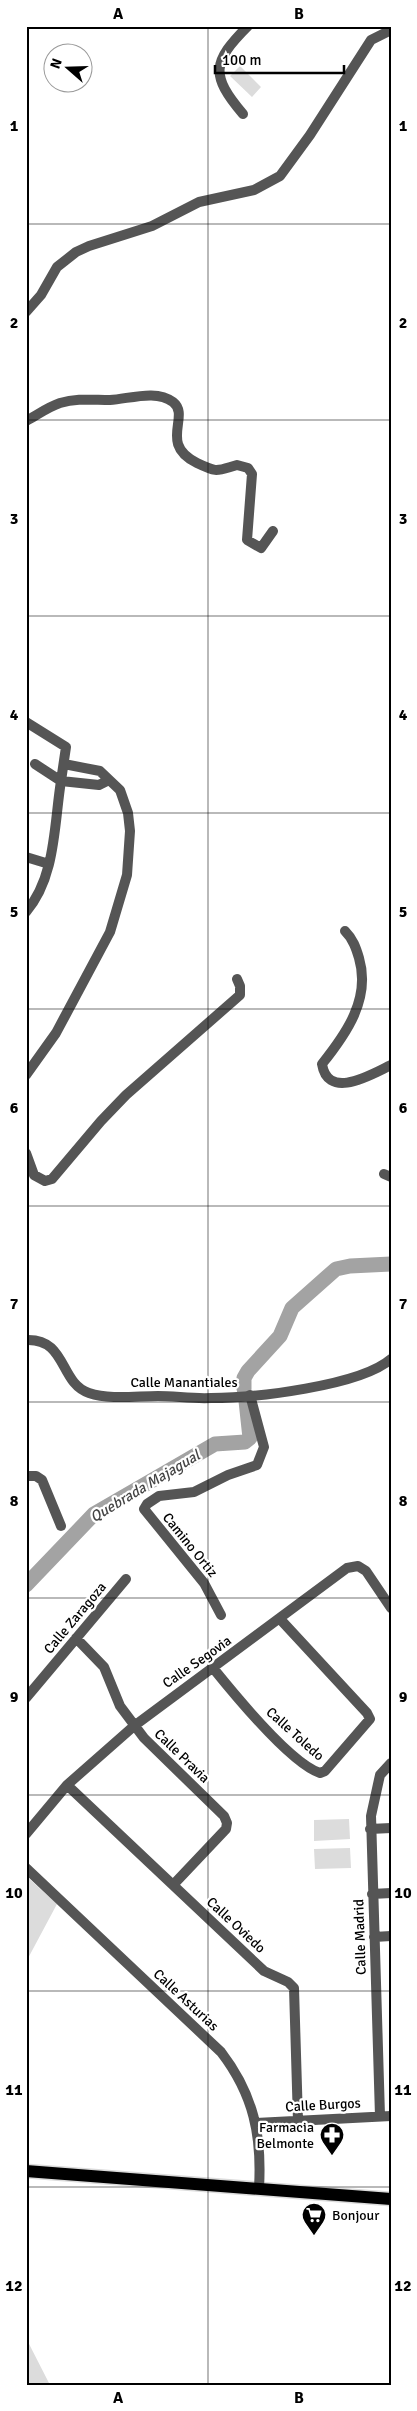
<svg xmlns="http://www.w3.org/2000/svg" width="417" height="2411" viewBox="0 0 417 2411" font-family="Signika,sans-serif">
<rect width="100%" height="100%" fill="#fff"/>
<path fill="#dcdcdc" d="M 240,66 L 261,87 L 252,97 L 230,76 Z
M 349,1819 L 350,1839 L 314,1841 L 314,1820 Z
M 350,1848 L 351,1868 L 315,1869 L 314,1849 Z
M 26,1876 L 57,1904 L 26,1962 Z
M 26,2338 L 50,2385 L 26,2385 Z"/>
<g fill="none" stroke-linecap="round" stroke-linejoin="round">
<path stroke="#a3a3a3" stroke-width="15" d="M 244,1389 L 244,1378 L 248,1371 L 280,1336 L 292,1308 L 336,1269 L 350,1266 L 391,1264
M 26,1585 L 94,1514 L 215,1444 L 245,1442 L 250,1438 L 246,1401"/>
<defs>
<path id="primary" d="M 26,2171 L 391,2199"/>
</defs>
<use href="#primary" stroke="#dbdbdb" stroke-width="15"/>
<path stroke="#555" stroke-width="10" d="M 243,114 C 210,75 212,62 248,26
M 26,421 C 37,415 48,407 60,403 C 77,398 92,400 110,400 C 129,399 156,389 173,402 C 191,416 158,444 197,463 C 218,473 216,471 237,465 L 248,468 L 252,474 L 247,540 L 261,548 L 273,531
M 26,722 L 66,747 L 61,781 L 99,785 L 109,780
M 26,857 L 49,864
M 26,912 C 56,877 54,824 61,781 L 35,764
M 345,931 C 353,939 356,948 359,958 C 371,999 346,1034 322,1064 C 328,1101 372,1074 391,1065
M 26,1075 L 56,1033 L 110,932 L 127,875 L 130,831 L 128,813 L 120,790 L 100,771 L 64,764
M 26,1153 L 34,1175 L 45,1181 L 52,1179 L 101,1121 L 126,1095 L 240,995 L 240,986 L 237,979
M 384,1174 L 391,1177
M 26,1476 L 36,1476 L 42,1480 L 61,1526
M 221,1615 L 204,1583 L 144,1509 L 147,1504 L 159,1496 L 194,1492 L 228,1475 L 257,1465 L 264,1447 L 250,1395
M 76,1638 L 104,1667 L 120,1706 L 144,1738 L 224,1816 L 227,1823 L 226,1829 L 173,1885
M 213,1668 C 234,1694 290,1763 320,1773 L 325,1771 L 370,1719 L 367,1713 L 280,1619
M 26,1698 L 126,1579
M 67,1785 L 264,1971 L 288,1982 L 294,1988 L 298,2121
M 370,1829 L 391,1828
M 26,1834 L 67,1785 L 134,1726 L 347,1568 L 358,1566 L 366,1571 L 391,1608
M 26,1868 L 221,2052 C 254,2095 262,2136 259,2188
M 372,1894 L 391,1893
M 374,1937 L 391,1936
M 380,2116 L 371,1816 L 380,1775 L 391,1763
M 256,2123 L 391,2116"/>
<path stroke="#555" stroke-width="10" d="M 26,312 L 41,295 L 57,267 L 76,252 L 89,246 L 152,226 L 199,202 L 254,190 L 280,176 L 310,135 L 371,40 L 391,30
M 26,1340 C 67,1338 59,1383 89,1393 C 110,1400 136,1396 158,1396 C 175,1396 193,1399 211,1398 C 254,1398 360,1386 391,1359"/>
<use href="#primary" stroke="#000" stroke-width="12"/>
</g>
<path fill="none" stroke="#000" stroke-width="1" stroke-opacity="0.55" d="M 208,26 L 208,2385M 26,224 L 391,224M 26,420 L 391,420M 26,616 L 391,616M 26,813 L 391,813M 26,1009 L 391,1009M 26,1206 L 391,1206M 26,1402 L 391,1402M 26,1598 L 391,1598M 26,1795 L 391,1795M 26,1991 L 391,1991M 26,2187 L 391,2187"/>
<defs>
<symbol id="pharmacy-pin" viewBox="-11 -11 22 30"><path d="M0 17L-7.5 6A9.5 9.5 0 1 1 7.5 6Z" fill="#000" stroke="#fff"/><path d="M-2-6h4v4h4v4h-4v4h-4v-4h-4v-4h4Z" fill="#fff"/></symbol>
<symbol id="supermarket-pin" viewBox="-11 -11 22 30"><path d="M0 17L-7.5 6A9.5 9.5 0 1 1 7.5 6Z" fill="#000" stroke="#fff"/><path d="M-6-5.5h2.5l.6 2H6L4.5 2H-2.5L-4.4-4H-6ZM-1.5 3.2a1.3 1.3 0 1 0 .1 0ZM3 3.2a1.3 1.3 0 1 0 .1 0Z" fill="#fff"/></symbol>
</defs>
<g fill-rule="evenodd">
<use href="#pharmacy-pin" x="318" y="2121" width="28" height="38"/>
<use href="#supermarket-pin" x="300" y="2201" width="28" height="38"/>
</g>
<g text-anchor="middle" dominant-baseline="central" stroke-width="4.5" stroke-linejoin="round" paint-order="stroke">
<g font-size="14" fill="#000" stroke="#fff">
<text x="184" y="1382">Calle Manantiales</text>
<text transform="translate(190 1545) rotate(51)">Camino Ortiz</text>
<text transform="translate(75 1618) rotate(-50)">Calle Zaragoza</text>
<text transform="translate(197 1662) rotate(-35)">Calle Segovia</text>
<text transform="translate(295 1734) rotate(42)">Calle Toledo</text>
<text transform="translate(182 1756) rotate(44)">Calle Pravia</text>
<text transform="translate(236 1925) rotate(43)">Calle Oviedo</text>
<text transform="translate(360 1937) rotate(-92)">Calle Madrid</text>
<text transform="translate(186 2000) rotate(43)">Calle Asturias</text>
<text transform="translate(323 2105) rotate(-3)">Calle Burgos</text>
</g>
<g font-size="14" fill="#000" stroke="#fff" text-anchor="end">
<text x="314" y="2127">Farmacia<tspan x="314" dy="16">Belmonte</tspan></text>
<text x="332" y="2215" text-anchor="start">Bonjour</text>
</g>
<g font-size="15" font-style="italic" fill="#444" stroke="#fff">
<text transform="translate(145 1486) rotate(-31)">Quebrada Majagual</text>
</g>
</g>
<rect width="417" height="2411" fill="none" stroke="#ffffff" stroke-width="55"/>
<g transform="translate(68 68) rotate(290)"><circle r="24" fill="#ffffff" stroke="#999999"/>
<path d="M0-4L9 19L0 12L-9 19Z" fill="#000000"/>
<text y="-8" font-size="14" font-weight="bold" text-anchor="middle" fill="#000000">N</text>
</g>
<path d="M215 65v8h129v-8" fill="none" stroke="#000000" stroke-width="2.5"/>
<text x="222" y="65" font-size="15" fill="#000000" stroke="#ffffff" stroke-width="4" paint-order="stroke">100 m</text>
<rect x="28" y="28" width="362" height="2356" fill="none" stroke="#000" stroke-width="2"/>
<g font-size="16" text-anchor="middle" font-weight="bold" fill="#000">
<text x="118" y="19">A</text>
<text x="299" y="19">B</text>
<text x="14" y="131">1</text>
<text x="403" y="131">1</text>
<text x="14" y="328">2</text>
<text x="403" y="328">2</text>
<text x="14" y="524">3</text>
<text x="403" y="524">3</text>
<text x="14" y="720">4</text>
<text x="403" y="720">4</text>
<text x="14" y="917">5</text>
<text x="403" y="917">5</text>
<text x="14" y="1113">6</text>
<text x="403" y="1113">6</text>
<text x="14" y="1309">7</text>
<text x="403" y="1309">7</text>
<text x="14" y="1506">8</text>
<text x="403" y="1506">8</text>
<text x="14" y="1702">9</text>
<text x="403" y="1702">9</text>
<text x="14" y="1898">10</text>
<text x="403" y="1898">10</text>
<text x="14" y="2095">11</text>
<text x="403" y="2095">11</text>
<text x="14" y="2291">12</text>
<text x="403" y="2291">12</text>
<text x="118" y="2403">A</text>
<text x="299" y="2403">B</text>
</g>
</svg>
